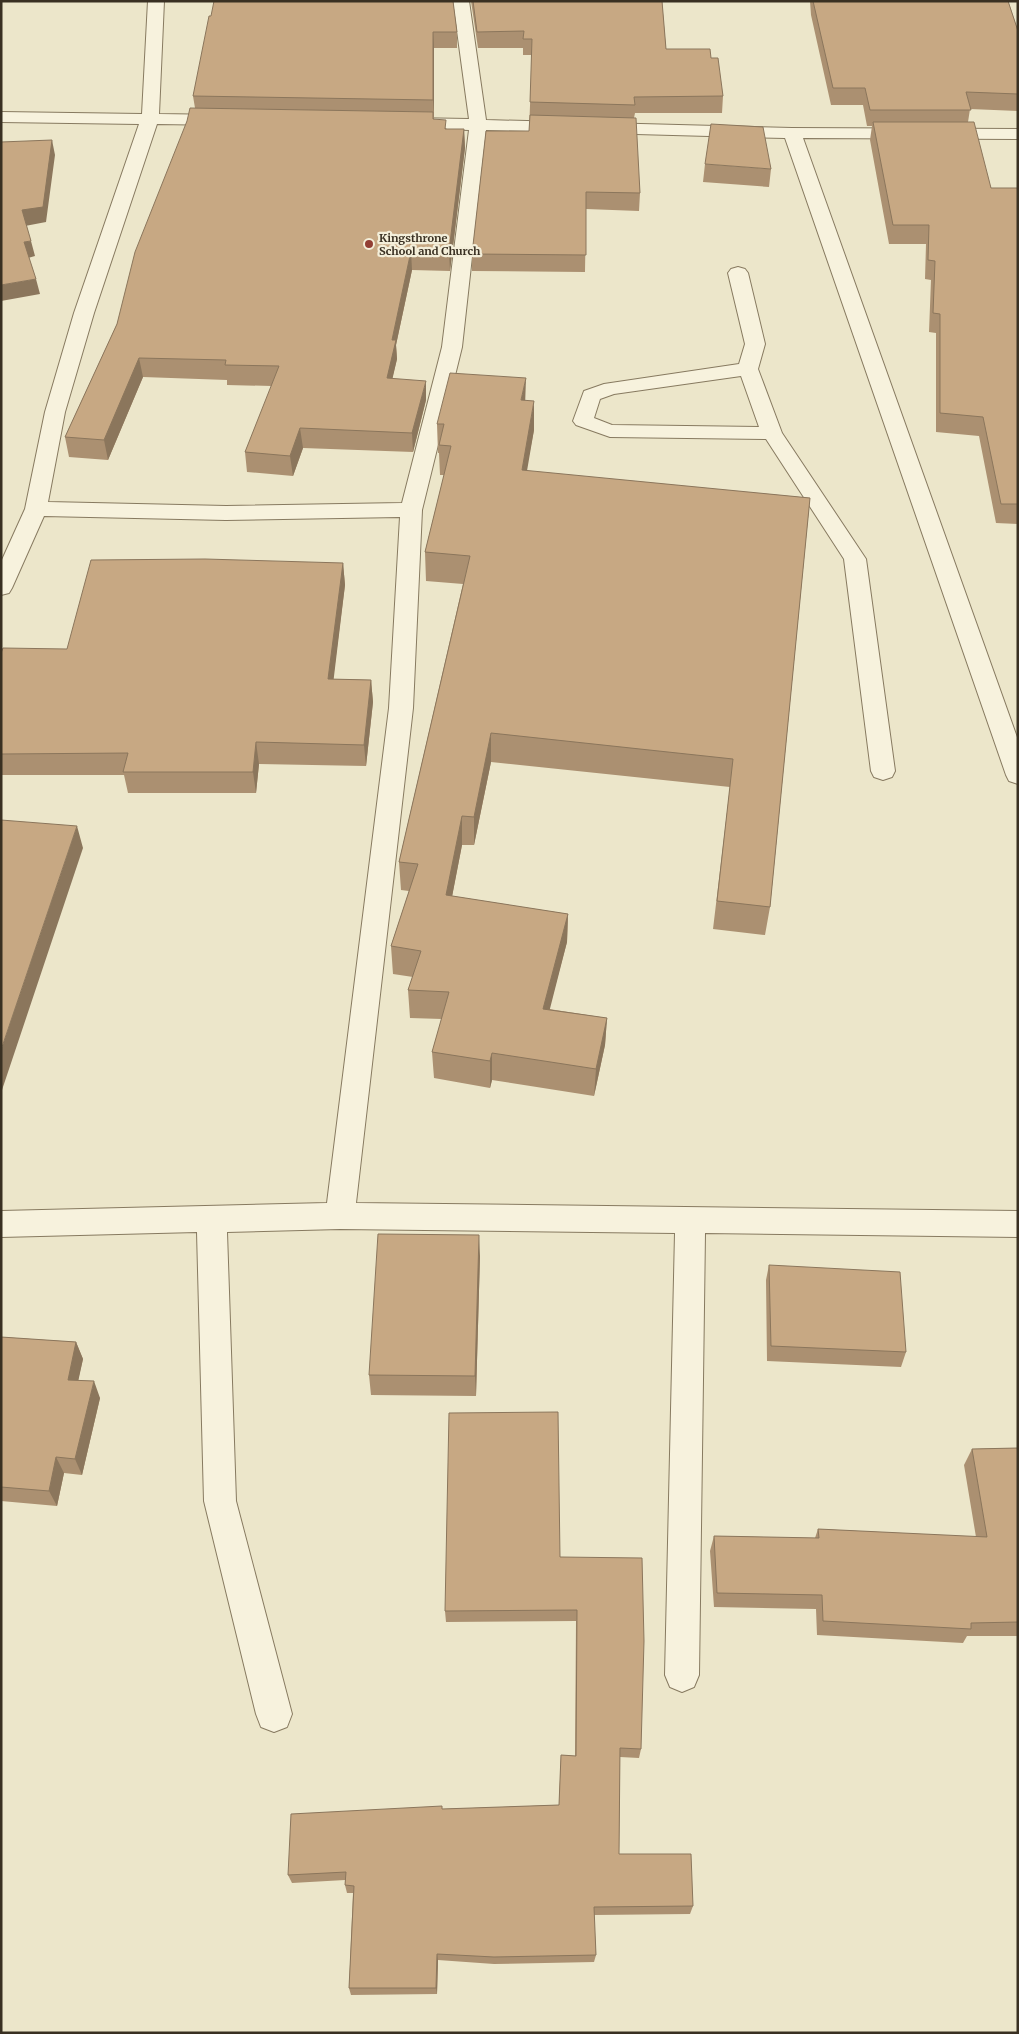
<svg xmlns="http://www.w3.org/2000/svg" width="1019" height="2034" viewBox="0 0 1019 2034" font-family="Merriweather,serif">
<rect width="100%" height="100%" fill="#ece6ca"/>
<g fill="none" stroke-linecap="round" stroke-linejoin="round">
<defs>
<path id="service" d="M 738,267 L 745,269 L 748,273 L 765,344 L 758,369 L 782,433 L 866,559 L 895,771 L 892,777 L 883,780 L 874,777 L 871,771 L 844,559 L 766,439 L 610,437 L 576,425 L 573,421 L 584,391 L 604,384 L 739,364 L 745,344 L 728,273 L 731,269 ZM 741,376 L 759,427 L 612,425 L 594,418 L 600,399 L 614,394 Z"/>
<path id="minor" d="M 148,1 L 164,1 L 159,114 L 224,115 L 230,116 L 233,120 L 230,124 L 224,125 L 157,124 L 94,313 L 65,412 L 48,502 L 226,506 L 402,503 L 442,347 L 469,130 L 409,128 L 403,127 L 400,123 L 403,119 L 409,118 L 469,119 L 453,1 L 469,1 L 486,120 L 792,128 L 1018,129 L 1018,139 L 803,138 L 1018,740 L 1018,784 L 1009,781 L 1006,775 L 785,138 L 486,130 L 462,347 L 422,510 L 413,708 L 356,1203 L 1018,1211 L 1018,1237 L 705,1233 L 699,1675 L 694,1687 L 682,1692 L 670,1687 L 665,1675 L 675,1233 L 340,1229 L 227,1232 L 236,1501 L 292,1714 L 287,1727 L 274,1732 L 261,1727 L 256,1714 L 204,1501 L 197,1232 L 1,1237 L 1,1211 L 327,1203 L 389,708 L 400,517 L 226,520 L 44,516 L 12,588 L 9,593 L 1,595 L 1,562 L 25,509 L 45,412 L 74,313 L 139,124 L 1,122 L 1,112 L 142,114 Z"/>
</defs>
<use href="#service" stroke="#877a60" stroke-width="2"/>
<use href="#minor" stroke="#877a60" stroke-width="2"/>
<use href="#service" fill="#f7f2dd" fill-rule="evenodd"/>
<use href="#minor" fill="#f7f2dd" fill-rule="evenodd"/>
</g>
<path fill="#ab9071" d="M 471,1 L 662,1 L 666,49 L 711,58 L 723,96 L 722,113 L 635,113 L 634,118 L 640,193 L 639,211 L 586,209 L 585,272 L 472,271 L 472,254 L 529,131 L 532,55 L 523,55 L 523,48 L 478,48 Z
M 810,1 L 1008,1 L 1018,31 L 1018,111 L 970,109 L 968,122 L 991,188 L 1018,188 L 1018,524 L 996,523 L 979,436 L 936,432 L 936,333 L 929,332 L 931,280 L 925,279 L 926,244 L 889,244 L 870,140 L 872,126 L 867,126 L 863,105 L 831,105 L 811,15 Z
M 211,16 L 457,32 L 457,48 L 434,48 L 434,119 L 447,129 L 464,129 L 465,148 L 450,271 L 412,270 L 396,345 L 397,359 L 392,379 L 426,400 L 413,452 L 303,448 L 293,476 L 247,472 L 245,452 L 272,386 L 227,385 L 227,380 L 143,377 L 108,460 L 69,457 L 65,437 L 117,324 L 195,108 L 193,96 Z
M 705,164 L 771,169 L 769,187 L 703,182 Z
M 525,400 L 534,430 L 526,471 L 810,498 L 770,907 L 765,935 L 713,929 L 730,787 L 491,762 L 474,845 L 462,845 L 452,896 L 568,914 L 567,942 L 549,1009 L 607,1018 L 605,1045 L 594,1096 L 492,1080 L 490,1088 L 434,1078 L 432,1052 L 442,1019 L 410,1018 L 408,990 L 413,977 L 393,974 L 391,946 L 409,891 L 401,890 L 399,862 L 463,584 L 426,581 L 425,552 L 444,475 L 440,475 L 439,453 L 438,453 L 437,424 Z
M 343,563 L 345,585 L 333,679 L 371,680 L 373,702 L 366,766 L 259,764 L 256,793 L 128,793 L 124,775 L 1,775 L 1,653 L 67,649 Z
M 480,1256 L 476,1396 L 371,1395 L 369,1375 Z
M 769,1265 L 906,1352 L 901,1367 L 767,1361 L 766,1280 Z
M 1,1337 L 76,1342 L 83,1359 L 78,1380 L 100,1398 L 82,1475 L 64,1473 L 57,1506 L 1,1501 Z
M 1018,1448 L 1018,1636 L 967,1636 L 963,1643 L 817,1635 L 816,1609 L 714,1607 L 710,1551 L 714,1536 L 815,1538 L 818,1529 L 976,1537 L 964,1465 L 972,1449 Z
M 560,1557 L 641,1749 L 639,1758 L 620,1757 L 619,1854 L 693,1906 L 690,1914 L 594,1915 L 596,1955 L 594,1962 L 494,1964 L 438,1960 L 437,1994 L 351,1995 L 349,1988 L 353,1893 L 347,1893 L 345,1885 L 345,1880 L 292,1883 L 288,1875 L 442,1809 L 559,1805 L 561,1755 L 575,1756 L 576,1621 L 446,1622 L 445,1611 Z"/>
<path fill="#8b765c" d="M 433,32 L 434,48 L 434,117 L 433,100 Z
M 464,129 L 465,148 L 450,271 L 449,251 Z
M 52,140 L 55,155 L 46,222 L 25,226 L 22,210 Z
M 31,241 L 35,256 L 28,258 L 24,242 Z
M 411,251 L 412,270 L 396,345 L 397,359 L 388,398 L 387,378 L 392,340 Z
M 36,279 L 40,294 L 1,301 L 1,285 Z
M 139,358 L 143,377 L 108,460 L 104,440 Z
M 526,378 L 525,407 L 521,400 Z
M 426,381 L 426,400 L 413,452 L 412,433 Z
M 534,401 L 534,430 L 522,500 L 522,470 Z
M 300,428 L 303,448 L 293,476 L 290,456 Z
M 343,563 L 345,585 L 331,701 L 328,679 Z
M 371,680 L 373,702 L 366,766 L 364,745 Z
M 491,733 L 491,762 L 474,845 L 474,817 Z
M 256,742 L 259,764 L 256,793 L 253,772 Z
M 462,816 L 462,845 L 447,923 L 446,895 Z
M 77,826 L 83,848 L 1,1093 L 1,1050 Z
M 568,914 L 567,942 L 543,1036 L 543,1009 Z
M 607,1018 L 605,1045 L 594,1096 L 596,1069 Z
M 492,1053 L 492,1080 L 490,1088 L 490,1061 Z
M 479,1235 L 480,1256 L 476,1396 L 475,1376 Z
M 76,1342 L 83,1359 L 75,1396 L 68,1380 Z
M 94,1381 L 100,1398 L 82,1475 L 75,1459 Z
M 56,1457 L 64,1473 L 57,1506 L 49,1491 Z
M 437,1954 L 438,1960 L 437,1994 L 436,1988 Z"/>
<path fill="#c7a883" stroke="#8b765c" d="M 214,1 L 453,1 L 457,32 L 433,32 L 433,100 L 193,96 L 209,16 L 211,16 Z
M 473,1 L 662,1 L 666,49 L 710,49 L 711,58 L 718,58 L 723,96 L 634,97 L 635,105 L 530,102 L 532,39 L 523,39 L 524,31 L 477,32 Z
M 813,1 L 1008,1 L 1018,31 L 1018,94 L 966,92 L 971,110 L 870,110 L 865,88 L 833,88 Z
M 190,108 L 433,112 L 433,119 L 446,120 L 445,129 L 464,129 L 449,251 L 411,251 L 392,340 L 396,340 L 387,378 L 426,381 L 412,433 L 300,428 L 290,456 L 245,452 L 279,366 L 225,365 L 226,360 L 139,358 L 104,440 L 65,437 L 117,324 L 135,252 L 187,121 Z
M 530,115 L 636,118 L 640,193 L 586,192 L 586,255 L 472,254 L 486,131 L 529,131 Z
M 873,122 L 974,122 L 991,188 L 1018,188 L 1018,504 L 1001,504 L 983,417 L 940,413 L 940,314 L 933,313 L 935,261 L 928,260 L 929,225 L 893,225 Z
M 711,124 L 763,127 L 771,169 L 705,164 Z
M 52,140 L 43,207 L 22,210 L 31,241 L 24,242 L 36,279 L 1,285 L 1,142 Z
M 450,373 L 526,378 L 521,400 L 534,401 L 522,470 L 810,498 L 770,907 L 717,901 L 733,759 L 491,733 L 474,817 L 462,816 L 446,895 L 568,914 L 543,1009 L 607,1018 L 596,1069 L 492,1053 L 490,1061 L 432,1052 L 449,992 L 408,990 L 421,951 L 391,946 L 418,864 L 399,862 L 470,556 L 425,552 L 451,446 L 439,445 L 444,424 L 437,424 Z
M 205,559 L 343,563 L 328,679 L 371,680 L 364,745 L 256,742 L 253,772 L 123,772 L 128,753 L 1,754 L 1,653 L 3,648 L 67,649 L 91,560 Z
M 1,820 L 77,826 L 1,1050 Z
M 378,1234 L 479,1235 L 475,1376 L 369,1375 Z
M 769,1265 L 900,1272 L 906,1352 L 771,1346 Z
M 1,1337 L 76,1342 L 68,1380 L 94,1381 L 75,1459 L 56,1457 L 49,1491 L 1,1487 Z
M 558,1412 L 560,1557 L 642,1558 L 644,1641 L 641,1749 L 620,1748 L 619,1854 L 691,1854 L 693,1906 L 594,1907 L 596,1955 L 494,1957 L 437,1954 L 436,1988 L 349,1988 L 354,1886 L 345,1885 L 346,1872 L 288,1875 L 291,1814 L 442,1806 L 442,1809 L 559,1805 L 561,1755 L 576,1756 L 577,1610 L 445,1611 L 449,1413 Z
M 1018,1448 L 1018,1622 L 971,1623 L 971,1629 L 823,1621 L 822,1595 L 717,1593 L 714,1536 L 819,1538 L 818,1529 L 987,1537 L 972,1449 Z"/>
<circle fill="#923f34" stroke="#f4efda" stroke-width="2" cx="369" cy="244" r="5"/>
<g text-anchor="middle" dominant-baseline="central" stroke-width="4.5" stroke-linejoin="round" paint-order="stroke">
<g font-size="11" font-weight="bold" fill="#393022" stroke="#f4efda" text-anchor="start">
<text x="379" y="238">Kingsthrone<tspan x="379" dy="13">School and Church</tspan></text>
</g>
</g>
<rect width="1019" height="2034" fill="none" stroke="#393022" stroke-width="5"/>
</svg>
